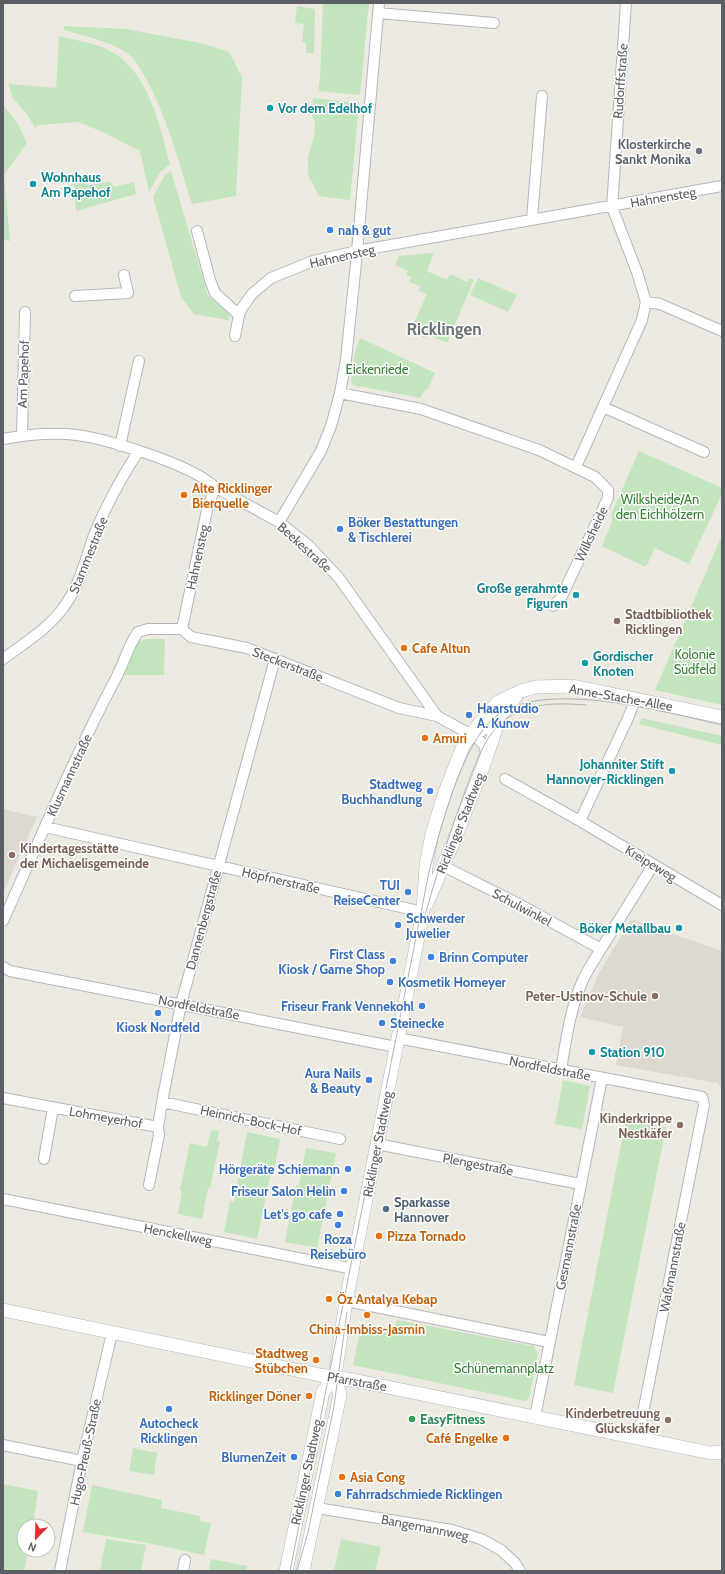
<svg xmlns="http://www.w3.org/2000/svg" width="725" height="1574" viewBox="0 0 725 1574" font-family="Cabin,sans-serif">
<rect width="100%" height="100%" fill="#edeae2"/>
<path fill="#ddd9d0" d="M 3,809 L 37,817 L 3,893 Z
M 631,919 L 722,951 L 722,1088 L 717,1083 L 616,1065 L 623,1027 L 580,1017 L 598,975 Z"/>
<path fill="#c2e5be" d="M 323,3 L 369,3 L 360,95 L 318,91 L 320,78 Z
M 297,6 L 315,9 L 314,53 L 306,53 L 306,43 L 302,42 L 304,24 L 295,23 Z
M 64,26 L 126,29 L 200,43 L 229,52 L 242,77 L 236,196 L 192,204 C 178,160 166,112 142,72 C 139,68 136,61 132,57 C 113,41 87,37 64,30 Z
M 59,36 C 74,40 90,42 104,48 C 147,65 160,125 170,164 L 160,172 L 149,192 L 140,151 L 103,132 L 78,122 L 39,125 L 35,128 L 27,114 L 12,97 L 9,84 L 56,88 Z
M 313,98 L 359,103 L 350,200 L 319,196 L 308,175 L 308,157 L 314,137 L 315,123 L 312,115 Z
M 3,105 L 18,124 L 27,143 L 4,175 L 10,241 L 3,240 Z
M 171,171 L 208,296 L 230,314 L 228,320 L 194,314 L 181,297 L 153,197 L 165,175 Z
M 78,175 L 89,185 L 110,182 L 114,187 L 134,182 L 136,194 L 76,211 L 74,186 L 68,181 L 67,176 Z
M 434,253 L 427,271 L 447,280 L 450,274 L 467,282 L 469,278 L 474,280 L 447,343 L 427,334 L 425,338 L 410,332 L 427,294 L 419,291 L 420,286 L 409,282 L 411,277 L 406,275 L 408,271 L 395,265 L 399,256 Z
M 478,278 L 517,295 L 508,312 L 470,295 Z
M 360,338 L 435,373 L 427,390 L 425,390 L 420,398 L 353,385 L 351,381 L 355,352 Z
M 639,451 L 722,488 L 722,494 L 689,564 L 655,548 L 646,567 L 602,546 L 612,522 L 611,515 Z
M 722,535 L 722,705 L 655,690 Z
M 147,639 L 165,639 L 164,675 L 124,675 L 137,642 Z
M 642,718 L 722,736 L 722,745 L 639,724 Z
M 563,1080 L 590,1086 L 582,1129 L 555,1124 Z
M 626,1119 L 666,1127 L 613,1393 L 574,1385 Z
M 211,1130 L 219,1131 L 217,1141 L 220,1141 L 210,1188 L 208,1188 L 202,1219 L 178,1214 L 182,1191 L 180,1190 L 190,1143 L 207,1147 Z
M 247,1132 L 280,1139 L 274,1172 L 271,1172 L 257,1239 L 224,1232 L 230,1201 L 234,1202 Z
M 306,1148 L 336,1153 L 317,1248 L 285,1242 L 296,1185 L 299,1186 Z
M 397,1320 L 533,1346 L 538,1353 L 529,1398 L 525,1401 L 353,1365 L 361,1328 L 393,1334 Z
M 133,1448 L 157,1453 L 154,1475 L 129,1471 Z
M 3,1484 L 38,1491 L 33,1526 L 24,1526 L 24,1550 L 28,1550 L 24,1571 L 3,1571 Z
M 92,1485 L 162,1500 L 161,1508 L 200,1516 L 200,1521 L 211,1523 L 204,1555 L 148,1543 L 83,1532 Z
M 106,1539 L 146,1545 L 141,1571 L 100,1571 Z
M 341,1539 L 381,1547 L 375,1571 L 334,1571 Z
M 211,1559 L 247,1566 L 246,1571 L 209,1571 Z"/>
<g fill="none" stroke-linecap="round" stroke-linejoin="round">
<defs>
<path id="minor" d="M 378,13 L 494,23
M 532,219 L 542,96
M 197,231 L 210,280 L 215,293 L 239,315
M 75,296 L 128,293 L 124,275
M 646,302 L 660,304 L 722,331
M 235,336 L 239,315 L 242,308 L 252,294 L 271,278 L 313,261 L 357,251 L 722,186
M 340,393 L 421,409 L 539,450 L 595,477 L 608,490 L 608,498 L 561,598 L 553,606
M 603,407 L 704,452
M 22,435 L 25,312
M 3,439 C 24,435 46,433 67,434 C 100,436 191,464 215,487 L 279,522 L 309,546 L 339,578 L 437,716 L 477,738 L 484,745 L 487,757
M 120,446 L 139,361
M 576,467 L 642,320 L 646,302 L 637,272 L 612,207 L 626,3
M 279,522 L 321,451 L 331,426 L 340,393 L 346,360 L 356,263 L 379,3
M 182,629 L 207,510 L 215,487
M 3,659 C 24,643 47,630 63,608 C 80,586 85,560 94,535 C 106,506 121,478 138,452
M 636,698 L 628,718 L 580,821 L 722,905
M 471,735 L 482,731 L 499,720
M 505,779 L 580,821
M 45,827 L 423,912
M 443,866 L 513,901 L 601,949 C 594,960 587,971 582,982 C 570,1010 566,1040 561,1070
M 3,921 C 40,839 74,757 116,678 C 124,663 128,646 138,632 L 148,629 L 182,629 L 191,637 L 247,648 L 399,708 L 437,716
M 601,949 L 653,865
M 3,967 L 10,971 L 396,1047
M 398,1038 L 702,1097 L 704,1105 L 638,1438
M 3,1098 L 158,1127
M 162,1102 L 340,1139
M 377,1144 L 580,1184
M 44,1159 L 53,1108
M 149,1185 L 159,1135 L 158,1127 L 162,1102 L 181,1004 L 275,659
M 3,1199 L 353,1269
M 346,1301 L 549,1342
M 535,1417 L 602,1078
M 3,1445 L 82,1461
M 317,1508 L 452,1530 L 481,1539 L 501,1550 L 515,1563 L 520,1571
M 60,1571 L 82,1461 L 112,1333
M 183,1571 L 185,1560"/>
<path id="tertiary" d="M 427,903 L 453,843 L 483,767 L 500,717 L 516,696
M 3,1310 L 320,1375 L 353,1380 L 711,1453 L 722,1452
M 286,1571 L 323,1392 L 335,1376
M 303,1571 L 340,1395 L 335,1376 L 346,1301 L 423,912 L 426,866 L 432,834 L 445,792 L 463,746 L 479,724 L 498,702 L 521,691 L 536,687 L 573,686 L 722,717"/>
</defs>
<use href="#minor" stroke="#b3b6ba" stroke-width="12"/>
<use href="#tertiary" stroke="#b3b6ba" stroke-width="14"/>
<use href="#minor" stroke="#fff" stroke-width="10"/>
<use href="#tertiary" stroke="#fff" stroke-width="13"/>
<path stroke="#b1b2b3" stroke-width="1" d="M 425,915 C 437,873 450,832 465,791 C 475,766 484,734 507,718 C 531,702 559,703 586,705
M 290,1571 L 429,872 C 440,831 462,743 495,717 C 544,678 665,712 722,725
M 297,1571 L 308,1532 L 334,1406 L 347,1312"/>
</g>
<g fill="#0f9aa8" stroke="#fff" stroke-width="1.5">
<circle cx="270" cy="108" r="4"/>
<circle cx="33" cy="184" r="4"/>
<circle cx="576" cy="595" r="4"/>
<circle cx="585" cy="663" r="4"/>
<circle cx="672" cy="771" r="4"/>
<circle cx="679" cy="928" r="4"/>
<circle cx="592" cy="1052" r="4"/>
</g>
<circle fill="#6b7280" stroke="#fff" stroke-width="1.5" cx="699" cy="151" r="4"/>
<g fill="#3f7fe0" stroke="#fff" stroke-width="1.5">
<circle cx="330" cy="230" r="4"/>
<circle cx="340" cy="529" r="4"/>
<circle cx="469" cy="715" r="4"/>
<circle cx="430" cy="791" r="4"/>
<circle cx="408" cy="892" r="4"/>
<circle cx="398" cy="925" r="4"/>
<circle cx="431" cy="957" r="4"/>
<circle cx="393" cy="961" r="4"/>
<circle cx="390" cy="982" r="4"/>
<circle cx="422" cy="1006" r="4"/>
<circle cx="158" cy="1013" r="4"/>
<circle cx="382" cy="1023" r="4"/>
<circle cx="369" cy="1080" r="4"/>
<circle cx="348" cy="1169" r="4"/>
<circle cx="344" cy="1191" r="4"/>
<circle cx="340" cy="1214" r="4"/>
<circle cx="338" cy="1225" r="4"/>
<circle cx="169" cy="1409" r="4"/>
<circle cx="294" cy="1457" r="4"/>
<circle cx="338" cy="1494" r="4"/>
</g>
<g fill="#e8710a" stroke="#fff" stroke-width="1.5">
<circle cx="184" cy="495" r="4"/>
<circle cx="404" cy="648" r="4"/>
<circle cx="425" cy="738" r="4"/>
<circle cx="379" cy="1236" r="4"/>
<circle cx="329" cy="1299" r="4"/>
<circle cx="367" cy="1315" r="4"/>
<circle cx="316" cy="1360" r="4"/>
<circle cx="309" cy="1396" r="4"/>
<circle cx="506" cy="1438" r="4"/>
<circle cx="342" cy="1477" r="4"/>
</g>
<g fill="#8d6e63" stroke="#fff" stroke-width="1.5">
<circle cx="617" cy="621" r="4"/>
<circle cx="12" cy="855" r="4"/>
<circle cx="655" cy="996" r="4"/>
<circle cx="680" cy="1125" r="4"/>
<circle cx="668" cy="1420" r="4"/>
</g>
<circle fill="#5c6f8a" stroke="#fff" stroke-width="1.5" cx="386" cy="1209" r="4"/>
<circle fill="#2e9e5b" stroke="#fff" stroke-width="1.5" cx="412" cy="1419" r="4"/>
<g text-anchor="middle" dominant-baseline="central" stroke-width="3" stroke-linejoin="round" paint-order="stroke">
<g font-size="13" fill="#5b5f63" stroke="#fff">
<text transform="translate(620 81) rotate(-86)">Rudorffstraße</text>
<text transform="translate(663 197) rotate(-10)">Hahnensteg</text>
<text transform="translate(342 256) rotate(-13)">Hahnensteg</text>
<text transform="translate(23 374) rotate(-88)">Am Papehof</text>
<text transform="translate(591 534) rotate(-65)">Wilksheide</text>
<text transform="translate(305 547) rotate(42)">Beekestraße</text>
<text transform="translate(88 555) rotate(-68)">Stammestraße</text>
<text transform="translate(197 557) rotate(-78)">Hahnensteg</text>
<text transform="translate(288 664) rotate(21)">Steckerstraße</text>
<text transform="translate(621 697) rotate(10)">Anne-Stache-Allee</text>
<text transform="translate(69 775) rotate(-65)">Klusmannstraße</text>
<text transform="translate(460 823) rotate(-68)">Ricklinger Stadtweg</text>
<text transform="translate(651 863) rotate(31)">Kreipeweg</text>
<text transform="translate(281 880) rotate(13)">Höpfnerstraße</text>
<text transform="translate(522 907) rotate(28)">Schulwinkel</text>
<text transform="translate(203 920) rotate(-75)">Dannenbergstraße</text>
<text transform="translate(199 1007) rotate(11)">Nordfeldstraße</text>
<text transform="translate(550 1068) rotate(11)">Nordfeldstraße</text>
<text transform="translate(106 1117) rotate(10)">Lohmeyerhof</text>
<text transform="translate(251 1120) rotate(12)">Heinrich-Bock-Hof</text>
<text transform="translate(377 1144) rotate(-79)">Ricklinger Stadtweg</text>
<text transform="translate(478 1164) rotate(11)">Plengestraße</text>
<text transform="translate(178 1234) rotate(11)">Henckellweg</text>
<text transform="translate(568 1247) rotate(-79)">Gesmannstraße</text>
<text transform="translate(672 1267) rotate(-79)">Waßmannstraße</text>
<text transform="translate(357 1381) rotate(10)">Pfarrstraße</text>
<text transform="translate(85 1452) rotate(-78)">Hugo-Preuß-Straße</text>
<text transform="translate(306 1472) rotate(-78)">Ricklinger Stadtweg</text>
<text transform="translate(425 1527) rotate(11)">Bangemannweg</text>
</g>
<g font-size="13" font-weight="bold" fill="#0d838f" stroke="#fff" text-anchor="start">
<text x="278" y="108">Vor dem Edelhof</text>
<text x="41" y="177">Wohnhaus<tspan x="41" dy="15">Am Papehof</tspan></text>
<text x="568" y="588" text-anchor="end">Große gerahmte<tspan x="568" dy="15">Figuren</tspan></text>
<text x="593" y="656">Gordischer<tspan x="593" dy="15">Knoten</tspan></text>
<text x="664" y="764" text-anchor="end">Johanniter Stift<tspan x="664" dy="15">Hannover-Ricklingen</tspan></text>
<text x="671" y="928" text-anchor="end">Böker Metallbau</text>
<text x="600" y="1052">Station 910</text>
</g>
<g font-size="13" font-weight="bold" fill="#5b616d" stroke="#fff" text-anchor="end">
<text x="691" y="144">Klosterkirche<tspan x="691" dy="15">Sankt Monika</tspan></text>
</g>
<g font-size="13" font-weight="bold" fill="#366cbe" stroke="#fff" text-anchor="end">
<text x="338" y="230" text-anchor="start">nah &amp; gut</text>
<text x="348" y="522" text-anchor="start">Böker Bestattungen<tspan x="348" dy="15">&amp; Tischlerei</tspan></text>
<text x="477" y="708" text-anchor="start">Haarstudio<tspan x="477" dy="15">A. Kunow</tspan></text>
<text x="422" y="784">Stadtweg<tspan x="422" dy="15">Buchhandlung</tspan></text>
<text x="400" y="885">TUI<tspan x="400" dy="15">ReiseCenter</tspan></text>
<text x="406" y="918" text-anchor="start">Schwerder<tspan x="406" dy="15">Juwelier</tspan></text>
<text x="385" y="954">First Class<tspan x="385" dy="15">Kiosk / Game Shop</tspan></text>
<text x="439" y="957" text-anchor="start">Brinn Computer</text>
<text x="398" y="982" text-anchor="start">Kosmetik Homeyer</text>
<text x="414" y="1006">Friseur Frank Vennekohl</text>
<text x="390" y="1023" text-anchor="start">Steinecke</text>
<text x="158" y="1027" text-anchor="middle">Kiosk Nordfeld</text>
<text x="361" y="1073">Aura Nails<tspan x="361" dy="15">&amp; Beauty</tspan></text>
<text x="340" y="1169">Hörgeräte Schiemann</text>
<text x="336" y="1191">Friseur Salon Helin</text>
<text x="332" y="1214">Let's go cafe</text>
<text x="338" y="1239" text-anchor="middle">Roza<tspan x="338" dy="15">Reisebüro</tspan></text>
<text x="169" y="1423" text-anchor="middle">Autocheck<tspan x="169" dy="15">Ricklingen</tspan></text>
<text x="286" y="1457">BlumenZeit</text>
<text x="346" y="1494" text-anchor="start">Fahrradschmiede Ricklingen</text>
</g>
<g font-size="13" fill="#368134" stroke="#fff">
<text x="377" y="369">Eickenriede</text>
<text x="660" y="499">Wilksheide/An<tspan x="660" dy="15">den Eichhölzern</tspan></text>
<text x="695" y="654">Kolonie<tspan x="695" dy="15">Südfeld</tspan></text>
<text x="504" y="1368">Schünemannplatz</text>
</g>
<g font-size="13" font-weight="bold" fill="#c56008" stroke="#fff" text-anchor="start">
<text x="192" y="488">Alte Ricklinger<tspan x="192" dy="15">Bierquelle</tspan></text>
<text x="412" y="648">Cafe Altun</text>
<text x="433" y="738">Amuri</text>
<text x="387" y="1236">Pizza Tornado</text>
<text x="337" y="1299">Öz Antalya Kebap</text>
<text x="367" y="1329" text-anchor="middle">China-Imbiss-Jasmin</text>
<text x="308" y="1353" text-anchor="end">Stadtweg<tspan x="308" dy="15">Stübchen</tspan></text>
<text x="301" y="1396" text-anchor="end">Ricklinger Döner</text>
<text x="498" y="1438" text-anchor="end">Café Engelke</text>
<text x="350" y="1477">Asia Cong</text>
</g>
<g font-size="13" font-weight="bold" fill="#785e54" stroke="#fff" text-anchor="end">
<text x="625" y="614" text-anchor="start">Stadtbibliothek<tspan x="625" dy="15">Ricklingen</tspan></text>
<text x="20" y="848" text-anchor="start">Kindertagesstätte<tspan x="20" dy="15">der Michaelisgemeinde</tspan></text>
<text x="647" y="996">Peter-Ustinov-Schule</text>
<text x="672" y="1118">Kinderkrippe<tspan x="672" dy="15">Nestkäfer</tspan></text>
<text x="660" y="1413">Kinderbetreuung<tspan x="660" dy="15">Glückskäfer</tspan></text>
</g>
<g font-size="13" font-weight="bold" fill="#4e5e75" stroke="#fff" text-anchor="start">
<text x="394" y="1202">Sparkasse<tspan x="394" dy="15">Hannover</tspan></text>
</g>
<g font-size="13" font-weight="bold" fill="#27864d" stroke="#fff" text-anchor="start">
<text x="420" y="1419">EasyFitness</text>
</g>
<g font-size="17" font-weight="bold" fill="#6c7175" stroke="#fff">
<text x="444" y="329">Ricklingen</text>
</g>
</g>
<rect width="725" height="1574" fill="none" stroke="#5b5f63" stroke-width="8"/>
<g transform="translate(36 1538) rotate(203)"><circle r="19" fill="#ffffff" stroke="#bdbfc1"/>
<path d="M0-3L7 15L0 10L-7 15Z" fill="#e92d2e"/>
<text y="-6" font-size="11" font-weight="bold" text-anchor="middle" fill="#5b5f63">N</text>
</g>
</svg>
